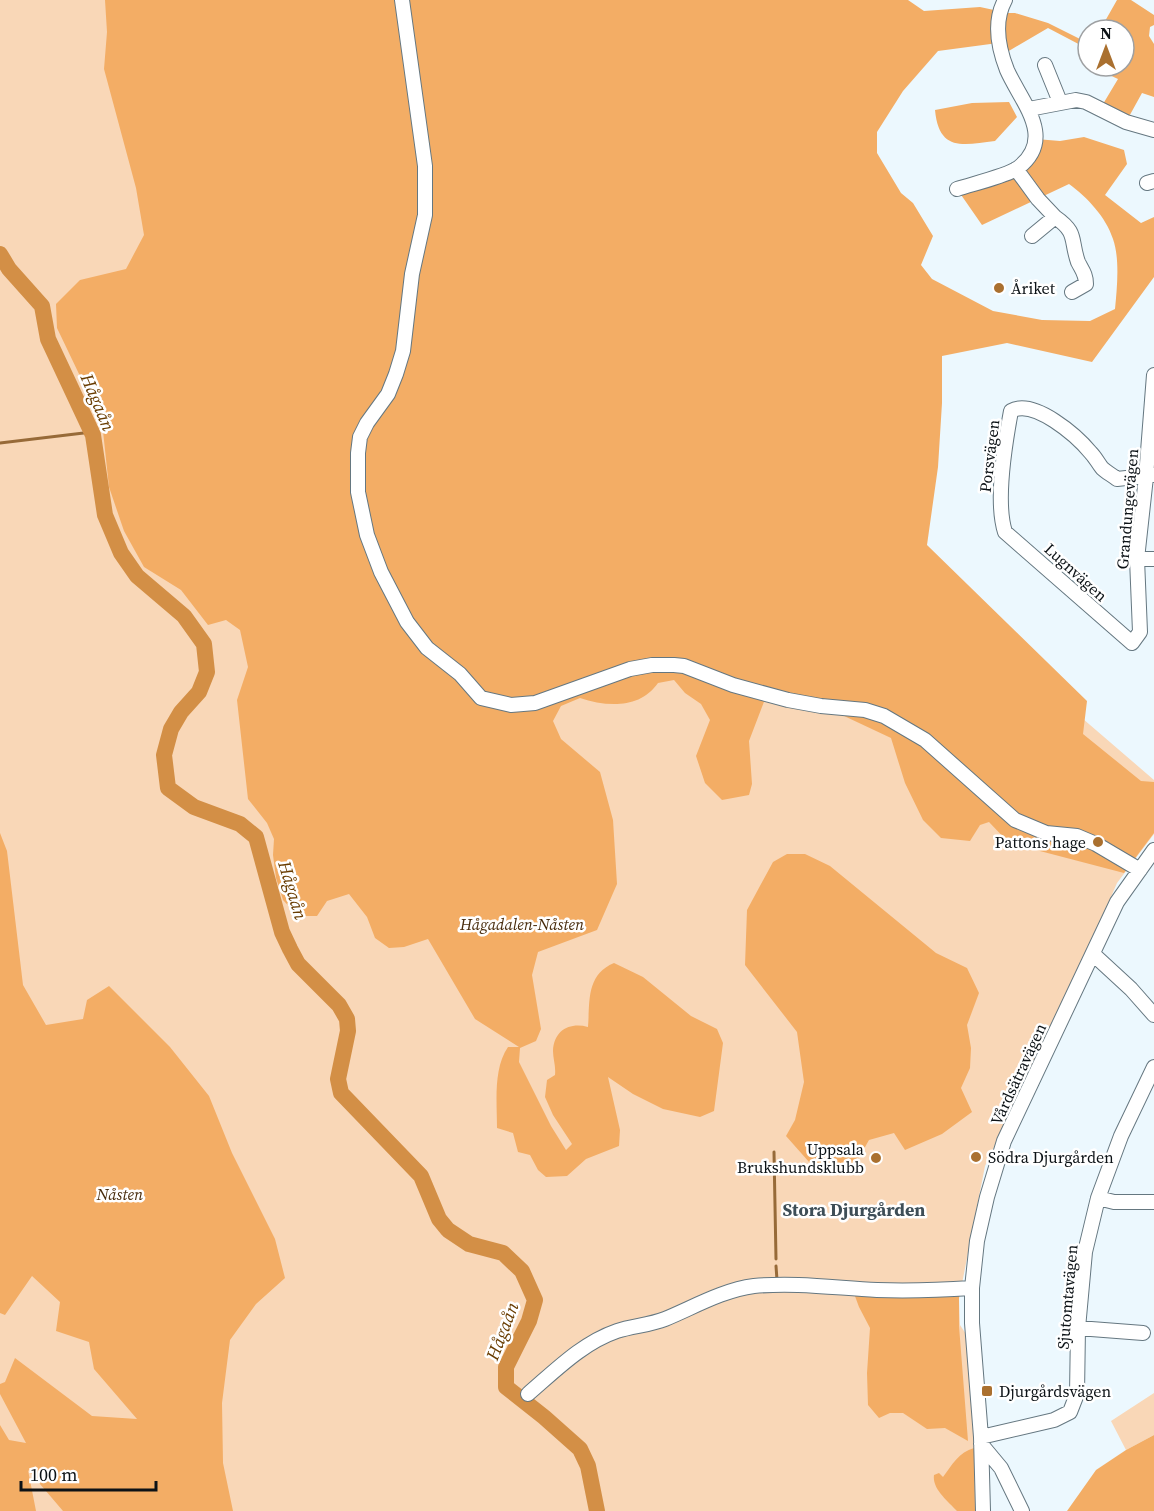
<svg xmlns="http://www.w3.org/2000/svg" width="1154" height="1511" viewBox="0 0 1154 1511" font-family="'Source Serif 4',serif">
<rect width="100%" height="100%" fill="#ecf8fe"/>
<path fill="#f9d7b7" d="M 0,0 L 806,0 L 779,457 L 1154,780 L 1154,834 L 1117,883 L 1092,941 L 985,1166 L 959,1299 L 960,1325 L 966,1334 L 977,1458 L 975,1511 L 0,1511 Z
M 1154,1393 L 1154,1435 L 1126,1450 L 1111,1421 Z"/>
<path fill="#f3ad65" d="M 105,0 L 908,0 L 924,11 L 980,7 L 1008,13 L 1015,13 L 1048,23 L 1088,43 L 1088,49 L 1048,28 L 1002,55 L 998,43 L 938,51 L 903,91 L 877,132 L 877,153 L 901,193 L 913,203 L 933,236 L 921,265 L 932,279 L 993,311 L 1042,320 L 1090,321 L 1115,309 C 1117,288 1120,259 1113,239 C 1106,217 1087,197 1069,184 L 982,225 L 957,189 L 1016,169 L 1036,139 L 1060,141 L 1084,137 L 1124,150 L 1127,164 L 1105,195 L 1141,223 L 1154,217 L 1154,277 L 1092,362 L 1007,343 L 942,356 L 942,403 L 938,467 L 927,545 L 1087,701 L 1083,734 L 1141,781 L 1154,782 L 1154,833 L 1124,873 L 1009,843 L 989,822 L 980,825 L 970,841 L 941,838 L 923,820 L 905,783 L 891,738 L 842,715 L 765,699 L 749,741 L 752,784 L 749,795 L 722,800 L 705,783 L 696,756 L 710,720 L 701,704 L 685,693 L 674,680 L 658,683 C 640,709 607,707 580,698 L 561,706 L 553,721 L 561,739 L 600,772 L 613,820 L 617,884 L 597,930 L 538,952 L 532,975 L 541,1029 L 536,1041 L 520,1048 L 519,1062 L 551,1126 L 566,1150 L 572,1144 L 553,1115 L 545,1097 L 547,1080 L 555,1075 C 556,1066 553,1059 553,1051 C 554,1030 570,1022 588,1027 C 590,1001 586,975 614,963 L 643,977 L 691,1016 L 717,1029 L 723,1043 L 714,1111 L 700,1117 L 663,1109 L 633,1094 L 608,1077 L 620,1130 L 619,1146 L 586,1159 L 567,1176 L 546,1177 L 538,1170 L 530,1155 L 518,1152 L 513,1133 L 497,1128 C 497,1102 493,1069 508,1047 L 519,1047 L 475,1019 L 428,939 L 404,947 L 389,948 L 375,938 L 367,917 L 349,894 L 327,901 L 317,916 L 298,916 L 283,900 L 276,878 L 273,855 L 274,839 L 267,823 L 248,799 L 237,700 L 248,667 L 240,630 L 226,620 L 208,625 L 181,590 L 144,567 L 124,531 L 109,487 L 102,422 L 57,328 L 56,304 L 80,280 L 126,269 L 144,235 L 136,188 L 104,69 L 107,32 Z
M 1117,0 L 1131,0 L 1154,15 L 1154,25 L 1150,27 L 1149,36 L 1154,44 L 1154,97 L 1142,93 L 1126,122 L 1100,109 L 1118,79 L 1090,66 L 1124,66 L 1124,30 L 1100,30 Z
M 1009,102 L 1017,117 L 995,141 C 963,145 939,152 935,110 L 972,103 Z
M 0,833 L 7,851 L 23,985 L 46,1025 L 83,1019 L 87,1000 L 109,986 L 170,1047 L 209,1096 L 232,1153 L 275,1239 L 285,1278 L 256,1304 L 230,1340 L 222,1403 L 223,1463 L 233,1511 L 63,1511 L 28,1470 L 36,1511 L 0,1511 L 0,1425 L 9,1440 L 26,1443 L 0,1394 L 0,1384 L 5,1382 L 15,1358 L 92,1416 L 137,1419 L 94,1369 L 89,1342 L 56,1331 L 60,1302 L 32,1276 L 5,1315 L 0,1313 Z
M 787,854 L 805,854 L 830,866 L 936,953 L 967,968 L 979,993 L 967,1025 L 971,1048 L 970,1068 L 961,1088 L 972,1112 L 942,1134 L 905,1150 L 894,1133 L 869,1140 L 852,1170 L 817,1171 L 786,1136 L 795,1120 L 804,1082 L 797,1032 L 745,965 L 747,910 L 773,862 Z
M 852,1288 L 959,1291 L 959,1326 L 968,1441 L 945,1428 L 927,1429 L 903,1413 L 890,1413 L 879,1418 L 868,1405 L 867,1373 L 870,1328 L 859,1307 Z
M 1154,1435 L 1154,1511 L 1067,1511 L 1096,1470 L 1126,1450 Z
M 974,1448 L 975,1511 L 957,1511 C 948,1501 932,1489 934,1475 L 939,1473 L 943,1477 C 952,1465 959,1452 974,1448 Z"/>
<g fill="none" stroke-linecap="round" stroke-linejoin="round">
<path stroke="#976a38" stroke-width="3" d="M 0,443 L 92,432
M 774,1152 L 776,1259
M 776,1266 L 777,1280"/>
<path stroke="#d38f46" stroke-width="16" d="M 0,254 L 9,269 L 42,306 L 48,339 L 93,435 L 105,515 L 121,553 L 137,576 L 184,616 L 204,644 L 207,672 L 199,692 L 181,712 L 171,729 L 164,755 L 168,788 L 194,807 L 240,824 L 256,837 L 282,932 L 290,949 L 298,964 L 339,1005 L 347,1019 L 348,1031 L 338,1079 L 341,1093 L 421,1176 L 439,1219 L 448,1230 L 469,1244 L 503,1253 L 522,1271 L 535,1300 L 529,1321 L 506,1367 L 506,1387 L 544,1417 L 580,1449 L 588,1466 L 597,1511"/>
<defs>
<path id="minor" d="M 402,0 L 425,166 L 425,215 L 412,274 L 403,351 L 396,374 L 388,394 L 367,423 L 360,437 L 358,453 L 358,492 L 367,535 L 381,572 L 407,622 L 427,648 L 460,674 L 481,698 L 511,705 L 535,703 L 630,669 L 652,665 L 674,665 L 684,666 L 733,685 L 788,700 L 821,706 L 865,710 L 884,716 L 925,740 L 1015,820 L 1046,833 L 1077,836 L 1096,844 L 1140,870
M 1045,65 L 1060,102
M 1029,109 L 1076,100 L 1086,102 L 1126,122 L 1154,130
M 1016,169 L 1038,199 L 1055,217 L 1032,236
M 1147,183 L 1154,181
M 957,189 C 972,184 1007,176 1018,168 C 1057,138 1021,102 1007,70 C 998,47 993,22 1005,0
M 1055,217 C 1078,233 1070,239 1078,262 C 1082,270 1086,274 1086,284 L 1072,292
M 1154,375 L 1146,477 L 1137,559 L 1140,632 L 1132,643 L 1005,532 C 995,501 1005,443 1011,411 C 1034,398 1077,436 1091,453 C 1095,457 1098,463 1102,468 C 1106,472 1112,475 1117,479 L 1154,475
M 1137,559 L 1154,559
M 1093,954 L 1131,989 L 1154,1015
M 1098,1198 L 1114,1202 L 1154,1202
M 1078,1328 L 1143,1333
M 528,1394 C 555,1371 582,1343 617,1331 C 632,1326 650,1325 665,1319 C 694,1307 723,1290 754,1286 C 796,1282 836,1288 877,1290 C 909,1291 941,1290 972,1288
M 981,1437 L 1054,1420 L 1070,1412 L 1077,1394 L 1078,1328 L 1085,1252 L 1098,1198 L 1121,1136 L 1154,1067
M 981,1444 L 1001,1468 L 1022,1511
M 983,1511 L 981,1437 L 972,1323 L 972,1288 L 977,1241 L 987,1197 L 1004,1141 L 1117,902 L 1154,850"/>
</defs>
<use href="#minor" stroke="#657780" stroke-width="16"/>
<use href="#minor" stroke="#fff" stroke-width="14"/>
</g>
<g fill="#aa702f" stroke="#fff" stroke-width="2">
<circle cx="999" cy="288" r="6"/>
<circle cx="1098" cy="842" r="6"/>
<circle cx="976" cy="1157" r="6"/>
<circle cx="876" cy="1158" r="6"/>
<rect x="981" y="1385" width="12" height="12" rx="3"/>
</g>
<g text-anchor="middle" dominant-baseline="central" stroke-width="5" stroke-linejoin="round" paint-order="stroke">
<g font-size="16" fill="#0c1216" stroke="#fff" text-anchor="start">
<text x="1011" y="288">Åriket</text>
<text x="1086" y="842" text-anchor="end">Pattons hage</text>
<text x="864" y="1149" text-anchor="end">Uppsala<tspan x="864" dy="18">Brukshundsklubb</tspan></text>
<text x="988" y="1157">Södra Djurgården</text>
<text x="999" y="1391">Djurgårdsvägen</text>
</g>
<g font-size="16" fill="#0c1216" stroke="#fff">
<text transform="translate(989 456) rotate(-83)">Porsvägen</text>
<text transform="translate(1127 509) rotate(-85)">Grandungevägen</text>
<text transform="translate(1076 572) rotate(42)">Lugnvägen</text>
<text transform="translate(1018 1074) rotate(-65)">Vårdsätravägen</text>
<text transform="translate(1067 1297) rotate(-85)">Sjutomtavägen</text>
</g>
<g font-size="16" font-style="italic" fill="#482c0d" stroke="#fff">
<text x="522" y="924">Hågadalen-Nåsten</text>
<text x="120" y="1194">Nåsten</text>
</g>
<g font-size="18" font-style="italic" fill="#693c00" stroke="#fff">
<text transform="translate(98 402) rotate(67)">Hågaån</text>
<text transform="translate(293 890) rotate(73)">Hågaån</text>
<text transform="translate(502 1331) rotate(-69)">Hågaån</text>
</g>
<g font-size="18" font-weight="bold" fill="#3e4e57" stroke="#fff">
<text x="854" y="1209">Stora Djurgården</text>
</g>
</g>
<g transform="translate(1106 48)"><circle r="28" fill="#ffffff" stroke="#9ea0a2" stroke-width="1.5"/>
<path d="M0-4.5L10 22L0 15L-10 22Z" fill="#aa702f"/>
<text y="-9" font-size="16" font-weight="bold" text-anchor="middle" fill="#0c1216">N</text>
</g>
<path d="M21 1481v9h135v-9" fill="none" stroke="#0c1216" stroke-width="3"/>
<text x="30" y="1481" font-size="18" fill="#0c1216" stroke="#ffffff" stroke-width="4.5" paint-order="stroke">100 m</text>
</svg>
